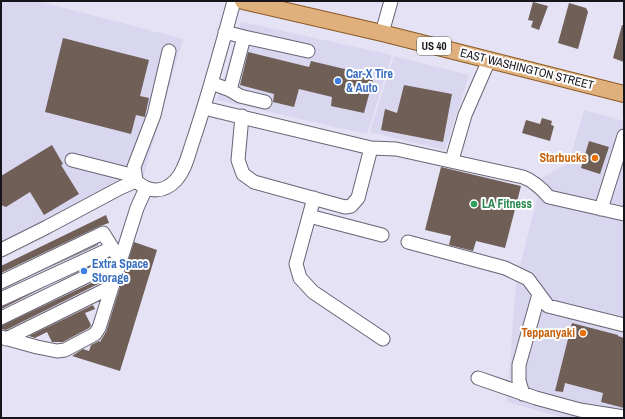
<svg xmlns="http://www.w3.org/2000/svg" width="625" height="419" viewBox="0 0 625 419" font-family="'Archivo Narrow',sans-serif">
<rect width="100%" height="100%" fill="#e4e2f4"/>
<path fill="#d9d6ef" d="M 1,1 L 38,1 L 183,39 L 143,178 L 1,255 Z
M 241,22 L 392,55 L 367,134 L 217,100 Z
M 394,56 L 469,75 L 445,150 L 370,132 Z
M 584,110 L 624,121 L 624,418 L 564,418 L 507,402 L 516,283 L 542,178 L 569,162 Z"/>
<path fill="#6f5f57" d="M 533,2 L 548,6 L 539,30 L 531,27 L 533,21 L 528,20 Z
M 569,3 L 586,8 L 588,12 L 578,49 L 558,43 Z
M 622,25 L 624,25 L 624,62 L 613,58 Z
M 63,38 L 149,60 L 140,96 L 149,98 L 145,116 L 145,117 L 136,115 L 131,134 L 45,112 Z
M 248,52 L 309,67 L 311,61 L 374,76 L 364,113 L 331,106 L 332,97 L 299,89 L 294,107 L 273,102 L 274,94 L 240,85 Z
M 404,85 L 452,94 L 443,142 L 381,130 L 385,109 L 397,113 Z
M 542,118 L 552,121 L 551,125 L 554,126 L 550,141 L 522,133 L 526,120 L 540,124 Z
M 589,141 L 609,147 L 600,174 L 581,168 Z
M 52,145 L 63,164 L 61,165 L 79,194 L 44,215 L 30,192 L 6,207 L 1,205 L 1,176 Z
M 441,167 L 521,186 L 505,248 L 476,241 L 473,251 L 449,245 L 451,236 L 425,230 Z
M 106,215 L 109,223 L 100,226 L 1,273 L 1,266 Z
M 134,242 L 157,250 L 120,371 L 72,356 L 83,349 L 89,351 L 91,345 L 99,341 L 100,342 L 106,332 Z
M 98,244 L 98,245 L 33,275 Z
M 102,278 L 104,281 L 6,330 L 1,329 L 1,326 Z
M 47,286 L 1,309 L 1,307 Z
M 93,305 L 95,309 L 85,313 L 91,325 L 89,328 L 63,342 L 52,342 L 47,332 L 35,338 L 29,336 Z
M 572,323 L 618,335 L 618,336 L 624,338 L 624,408 L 601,402 L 603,393 L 565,383 L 563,392 L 555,391 Z"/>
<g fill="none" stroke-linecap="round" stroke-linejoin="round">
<defs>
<path id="minor" d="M 382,33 L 391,1
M 244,37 L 308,51
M 169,51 L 154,115 L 134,167 L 136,181 C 149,193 164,193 176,180 C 185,170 188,156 192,144 C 208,97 221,49 234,1
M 211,83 L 230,90 L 244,37 L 225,32
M 230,90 L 240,96 L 265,102
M 204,108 L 371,148 L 396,149 L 523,177 C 534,181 542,189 549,197 L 624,214
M 242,116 L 238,160 L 243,174 L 254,182 L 345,207 L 351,206 L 358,198 L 371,148
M 72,160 L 135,176
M 452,160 L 465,115 L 489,60
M 314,198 L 296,264 L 300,278 L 313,292 L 383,339
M 601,209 L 624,136
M 309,216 L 382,235
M 408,242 L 505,268 L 528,279 L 548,306 L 624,325
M 1,250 L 47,227 L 120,188 L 136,181
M 1,282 L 103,233 L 120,260 L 1,318
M 1,299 L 112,248
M 1,337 L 37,347 L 57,351 L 65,350 L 95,334 L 99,328 L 137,208 L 146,188
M 6,339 L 111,287
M 478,378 L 536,398 L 580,410 L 624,417
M 523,394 L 519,381 L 519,365 L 539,294"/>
<path id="major" d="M 243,1 L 382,33 L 624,94"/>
</defs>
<use href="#minor" stroke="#676474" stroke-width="15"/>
<use href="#major" stroke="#8a5722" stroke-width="18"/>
<use href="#minor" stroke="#fff" stroke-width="13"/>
<use href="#major" stroke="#dfb07c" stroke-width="16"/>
</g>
<g fill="#3f7fe0" stroke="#fff" stroke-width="1.5">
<circle cx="338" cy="81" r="4"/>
<circle cx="84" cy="271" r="4"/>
</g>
<g fill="#e8710a" stroke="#fff" stroke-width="1.5">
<circle cx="595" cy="158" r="4"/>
<circle cx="583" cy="333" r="4"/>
</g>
<circle fill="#2e9e5b" stroke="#fff" stroke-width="1.5" cx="474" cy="204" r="4"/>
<g text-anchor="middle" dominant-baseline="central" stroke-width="4" stroke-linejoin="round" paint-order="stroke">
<rect fill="#fff" stroke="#5c5b60" stroke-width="1" x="417" y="37" width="34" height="18" rx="3"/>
<g font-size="11" font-weight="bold" fill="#16151c">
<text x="434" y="46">US 40</text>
</g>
<g font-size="12" fill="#16151c" stroke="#fff">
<text transform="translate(527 69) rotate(14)">EAST WASHINGTON STREET</text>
</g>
<g font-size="12" font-weight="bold" fill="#366cbe" stroke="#fff" text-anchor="start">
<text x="346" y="74">Car-X Tire<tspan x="346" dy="14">&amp; Auto</tspan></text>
<text x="92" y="264">Extra Space<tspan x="92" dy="14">Storage</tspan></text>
</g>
<g font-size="12" font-weight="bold" fill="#c56008" stroke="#fff" text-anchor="end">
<text x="587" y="158">Starbucks</text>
<text x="575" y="333">Teppanyaki</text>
</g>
<g font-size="12" font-weight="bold" fill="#27864d" stroke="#fff" text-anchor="start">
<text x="482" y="204">LA Fitness</text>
</g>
</g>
<rect width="625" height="419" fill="none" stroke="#16151c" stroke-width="4"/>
</svg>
